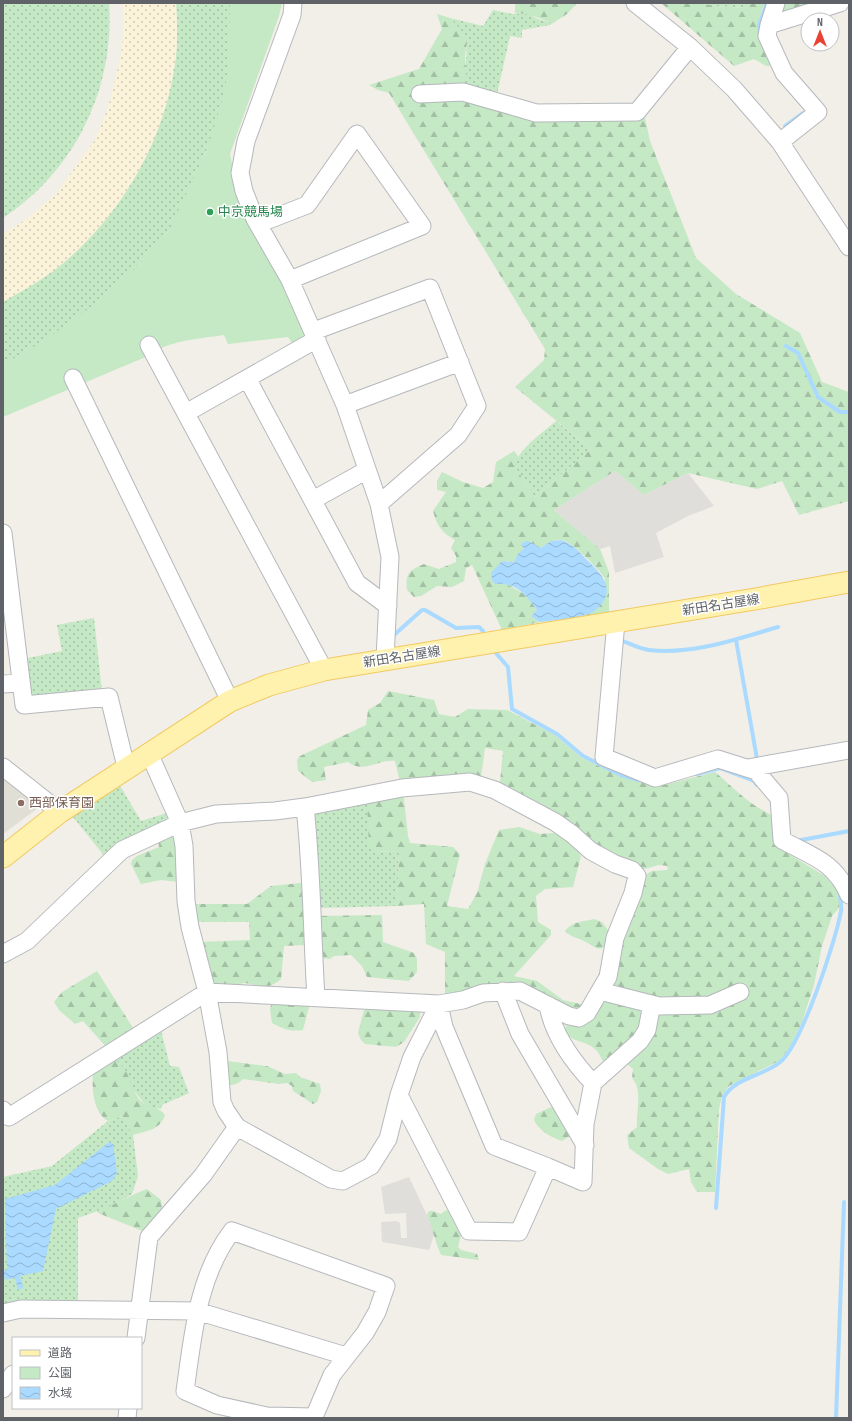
<svg xmlns="http://www.w3.org/2000/svg" width="852" height="1421" viewBox="0 0 852 1421" font-family="'Sofia Sans Condensed','Noto Sans JP',sans-serif">
<defs>
<pattern id="grass-dots" width="8" height="8" patternUnits="userSpaceOnUse"><rect width="8" height="8" fill="#c5e8c5"/><path d="M2 2h.1M6 6h.1" fill="none" stroke="#a3c0a4" stroke-width="1.8" stroke-linecap="round"/></pattern>
<pattern id="forest-firs" width="22" height="20" patternUnits="userSpaceOnUse"><rect width="22" height="20" fill="#c5e8c5"/><path d="M5 1l3.5 6h-7zM16 11l3.5 6h-7z" fill="#a3c0a4"/></pattern>
<pattern id="sand-dots" width="8" height="8" patternUnits="userSpaceOnUse"><rect width="8" height="8" fill="#fbf3d9"/><path d="M2 2h.1M6 6h.1" fill="none" stroke="#cec8b4" stroke-width="1.8" stroke-linecap="round"/></pattern>
<pattern id="water-waves" width="16" height="10" patternUnits="userSpaceOnUse"><rect width="16" height="10" fill="#aadaff"/><path d="M0 5q4-4 8 0t8 0" fill="none" stroke="#8eb4d2"/></pattern>
</defs>
<rect width="100%" height="100%" fill="#f1efe8"/>
<path fill="#e0deda" d="M 615,471 L 644,495 L 688,473 L 714,506 L 688,516 L 656,533 L 664,557 L 615,573 L 610,546 L 600,549 L 554,510 Z
M 409,1177 L 435,1232 L 429,1250 L 382,1242 L 381,1222 L 397,1221 L 400,1223 L 401,1238 L 407,1238 L 406,1213 L 385,1214 L 381,1187 Z"/>
<path fill="#e1ded6" d="M 3,771 L 38,799 L 38,808 L 3,834 Z"/>
<path fill="url(#grass-dots)" d="M 3,3 L 109,3 C 115,88 75,171 3,218 Z
M 176,3 L 230,3 C 230,25 230,48 228,70 C 225,110 207,151 190,187 C 183,202 177,220 167,233 C 133,276 88,313 42,342 C 30,350 16,357 3,365 L 3,302 C 23,290 44,279 62,264 C 122,214 164,141 175,63 C 178,44 177,23 176,3 Z
M 701,3 L 748,3 L 748,8 L 715,6 Z
M 493,10 L 512,14 L 526,13 L 538,19 L 553,23 L 550,25 L 522,30 L 522,38 L 510,36 L 497,94 L 463,85 C 465,79 468,46 466,41 C 462,32 456,25 450,18 L 483,26 Z
M 556,421 L 591,449 L 535,497 L 513,464 L 517,461 C 519,449 547,429 556,421 Z
M 94,618 L 102,692 L 31,700 L 23,659 L 62,651 L 57,625 Z
M 119,784 L 141,821 L 170,812 L 173,819 L 106,858 L 73,817 Z
M 367,799 L 376,851 L 399,852 L 397,906 L 318,908 L 312,809 Z
M 160,1026 L 170,1066 L 179,1067 L 189,1093 L 162,1105 L 161,1109 C 157,1108 152,1108 148,1106 C 141,1103 118,1067 111,1058 Z
M 122,1116 L 133,1135 L 138,1176 L 132,1194 L 112,1206 L 78,1218 L 78,1303 L 3,1306 L 3,1177 L 52,1166 L 108,1121 Z"/>
<path fill="url(#forest-firs)" d="M 516,3 L 577,3 L 567,14 L 553,23 C 540,19 529,13 515,13 L 515,6 Z
M 661,3 L 701,3 L 715,6 L 747,8 L 748,3 L 765,3 C 752,32 759,39 772,66 L 766,66 L 754,59 L 734,66 Z
M 782,3 L 825,3 L 780,17 Z
M 437,14 L 450,18 L 461,30 L 467,43 L 465,56 L 466,77 L 463,85 L 446,98 L 590,119 L 645,118 L 650,141 L 696,258 L 736,294 L 800,333 L 822,382 L 849,392 L 849,501 L 799,515 L 782,481 L 757,489 L 688,473 L 644,495 L 615,471 L 554,510 L 600,549 L 609,572 L 609,615 L 587,617 L 587,614 L 596,609 L 605,579 C 600,570 571,540 561,540 C 553,539 547,544 541,548 L 528,542 L 514,562 L 502,561 L 505,583 L 526,595 L 537,610 L 532,616 L 540,622 L 502,630 L 472,565 L 466,568 L 464,581 L 452,587 L 437,586 L 421,596 L 414,597 L 407,590 C 405,574 409,570 424,564 L 439,569 L 456,562 L 456,556 L 451,548 L 455,540 C 442,533 437,526 433,511 L 446,492 L 437,490 L 437,481 L 442,472 L 463,482 L 483,488 L 493,482 L 496,462 L 514,451 L 518,456 L 518,461 L 513,464 L 535,497 L 591,449 L 515,387 L 544,360 L 545,349 L 389,93 L 378,90 L 369,85 L 419,69 L 442,29 Z
M 388,691 L 434,700 L 439,714 L 455,717 L 468,709 L 507,710 L 555,735 L 582,758 L 620,776 L 656,787 L 715,772 C 733,787 749,805 772,815 L 774,845 L 825,876 L 839,893 L 839,908 L 832,916 L 822,946 L 814,985 L 802,1022 L 790,1047 L 779,1061 L 729,1086 L 722,1096 L 719,1109 L 715,1192 L 697,1192 L 691,1182 L 689,1169 L 668,1174 L 658,1169 L 629,1148 L 627,1135 L 637,1127 C 636,1111 643,1090 632,1078 L 633,1069 L 625,1062 L 654,1007 L 731,994 L 659,1003 L 605,989 L 639,878 L 652,871 L 667,870 L 668,866 L 659,865 L 641,870 L 507,792 L 500,782 L 503,751 L 485,748 L 481,777 L 400,782 L 395,761 C 378,759 364,774 348,762 L 324,767 L 326,780 L 312,782 L 298,771 L 297,760 L 300,756 L 366,725 L 368,710 L 380,703 Z
M 403,791 L 408,836 L 410,843 L 453,847 L 460,854 L 447,906 L 468,909 L 477,893 L 485,864 L 499,830 L 519,827 L 540,834 L 554,833 L 568,838 L 581,856 L 573,887 L 545,889 L 536,896 L 538,922 L 551,930 L 551,935 L 514,976 L 537,981 L 563,1000 L 584,1005 L 581,1014 L 521,989 L 445,999 L 445,952 L 426,944 L 424,904 L 397,906 L 399,852 L 376,851 L 369,849 L 367,799 Z
M 171,835 L 177,838 L 179,882 L 161,880 L 141,884 L 131,864 L 132,860 L 137,856 L 159,847 L 158,840 Z
M 301,883 L 307,885 L 306,945 L 284,946 L 281,979 C 266,992 260,984 242,983 L 237,989 L 212,989 L 199,942 L 250,940 L 249,922 L 194,922 L 194,904 L 247,904 L 271,886 Z
M 382,915 L 383,942 L 414,953 L 417,959 L 417,972 L 409,981 L 367,977 L 362,966 L 351,955 L 334,956 L 330,959 L 320,958 L 315,916 Z
M 594,919 L 602,922 L 611,934 C 602,957 598,948 582,940 C 575,937 571,937 565,931 C 573,921 582,922 594,919 Z
M 97,971 L 135,1031 L 108,1049 L 83,1021 L 75,1024 L 59,1010 L 54,1002 L 62,992 Z
M 602,995 L 649,1006 L 643,1031 L 606,1062 L 602,1060 C 595,1038 571,1045 564,1031 L 568,1023 Z
M 272,1002 L 306,1004 L 309,1007 L 303,1030 C 289,1032 284,1029 272,1023 L 270,1009 Z
M 368,1007 L 415,1008 L 420,1012 L 420,1017 L 404,1042 L 396,1047 L 365,1044 L 361,1040 L 358,1033 L 364,1010 Z
M 111,1058 C 127,1063 130,1083 137,1096 C 143,1108 158,1105 165,1115 C 160,1130 147,1131 133,1135 L 122,1116 L 108,1121 C 92,1112 92,1086 93,1070 Z
M 227,1061 L 267,1066 L 285,1074 L 296,1073 L 300,1077 L 320,1084 L 321,1091 L 317,1102 L 313,1104 L 293,1091 L 292,1086 L 287,1083 L 279,1084 L 243,1079 C 237,1085 233,1085 225,1085 Z
M 551,1107 L 555,1109 L 571,1135 L 562,1141 C 552,1138 538,1130 534,1120 L 536,1114 Z
M 147,1189 L 161,1200 L 162,1209 L 145,1232 L 98,1213 L 97,1211 C 115,1205 130,1195 147,1189 Z
M 446,1210 L 451,1212 L 462,1231 L 458,1247 L 461,1250 L 477,1254 L 479,1260 L 441,1255 C 435,1242 433,1229 427,1215 L 429,1211 L 432,1211 L 441,1214 Z"/>
<path fill="url(#sand-dots)" d="M 123,3 L 176,3 C 177,23 178,44 175,63 C 164,141 122,214 62,264 C 44,279 23,290 3,302 L 3,234 L 27,219 L 55,195 L 95,140 L 108,108 L 121,56 L 124,24 Z"/>
<path fill="#c5e8c5" d="M 230,3 L 282,3 L 279,16 L 230,154 L 241,208 L 295,307 L 306,339 L 294,346 L 288,337 L 228,344 L 224,335 C 198,339 169,340 148,356 L 3,417 L 3,365 L 42,342 L 99,301 L 141,263 L 168,232 L 207,150 L 224,94 L 228,70 Z"/>
<path fill="url(#water-waves)" d="M 561,540 C 571,543 578,550 585,558 C 601,573 618,589 597,609 C 587,619 554,620 540,622 L 531,616 L 537,610 C 526,595 516,582 495,584 L 492,580 L 491,573 L 502,561 L 514,562 L 518,554 L 524,548 L 521,545 L 523,542 L 528,541 L 541,548 L 551,541 Z
M 109,1142 L 113,1144 L 117,1173 L 112,1181 L 56,1209 L 43,1271 L 20,1276 L 23,1288 L 18,1290 L 15,1278 L 5,1280 L 3,1271 L 7,1270 L 5,1199 L 55,1185 Z"/>
<g fill="none" stroke-linecap="round" stroke-linejoin="round">
<path stroke="#aadaff" stroke-width="4" d="M 760,35 L 759,25 L 767,3
M 785,126 L 803,113
M 786,346 L 798,353 L 818,397 L 840,412 L 849,412
M 394,635 L 422,610 L 425,610 L 456,628 L 479,627 L 483,631
M 736,640 L 757,759
M 623,641 C 631,644 640,649 649,650 C 692,655 737,639 778,627
M 495,652 L 508,667 L 512,709 L 557,734 L 583,756 L 621,775 L 638,780
M 697,774 L 720,768 L 754,781 L 757,785
M 796,841 L 849,831
M 716,1208 L 724,1097 C 735,1078 762,1076 779,1063 C 801,1047 836,940 841,911 C 842,906 840,899 840,893
M 836,1418 L 844,1202"/>
<defs>
<path id="minor" d="M 293,3 L 292,15 L 246,141 L 240,173 L 244,191 L 255,219 L 290,280 L 345,405 L 379,504 L 390,557 L 385,659
M 635,3 L 690,47 L 734,89 L 780,142 L 849,247
M 776,3 L 769,25 L 767,36 L 784,73 L 818,112 L 780,142
M 769,25 L 840,3
M 420,94 L 463,92 L 536,113 L 637,112 L 690,47
M 258,224 L 307,205 L 357,134 L 422,226 L 290,280
M 314,331 L 430,288 L 477,406 L 458,435 L 379,504
M 149,345 L 324,670
M 73,378 L 230,701
M 248,380 L 357,583 L 388,606
M 345,405 L 460,362
M 186,413 L 317,339
M 313,500 L 367,470
M 3,533 L 24,705 L 109,697 L 126,767
M 616,622 L 604,757 L 655,778 L 718,759 L 756,771 L 779,798 L 782,840 C 813,857 834,861 849,895
M 3,684 L 21,683
M 3,767 L 60,812
M 748,768 L 849,750
M 305,807 C 312,871 312,934 316,998
M 3,954 L 27,941 L 122,850 L 180,823 L 216,814 L 275,811 L 305,807 L 402,788 L 470,782 L 495,790 L 555,822 L 572,834 L 591,851 L 615,864 L 632,870 L 637,876 L 633,893 L 615,938 L 608,977 L 587,1013 L 579,1018 L 569,1016 L 520,991 L 483,993 L 463,1000 L 439,1004 L 207,992 L 9,1117 L 3,1110
M 503,991 L 520,1034 L 585,1145
M 600,991 L 659,1006 L 710,1005 L 740,992
M 548,1005 C 553,1034 573,1062 593,1083
M 399,1095 L 469,1231 L 519,1232 L 548,1167 L 494,1146 L 444,1027 L 439,1004
M 237,1127 L 331,1179 L 343,1181 L 371,1166 L 388,1139 L 399,1095 L 412,1057 L 439,1004
M 548,1167 L 583,1182 L 585,1124 L 593,1083 L 640,1041 L 647,1030 L 652,1004
M 232,1231 L 386,1286 L 377,1312 L 365,1333 L 332,1375 L 314,1417 L 267,1416 L 217,1405 L 185,1391 C 193,1336 197,1277 232,1231 Z
M 3,1313 L 21,1309 L 197,1311 L 346,1356
M 136,1338 L 149,1237 L 203,1175 L 237,1127 L 226,1111 L 222,1102 L 218,1052 L 207,992 L 190,927 L 186,901 L 184,846 L 180,823 L 149,753
M 3,1389 L 13,1374
M 127,1418 L 128,1408"/>
<path id="major" d="M 3,857 L 60,812 L 230,701 L 269,685 L 324,670 L 755,599 L 849,582"/>
</defs>
<use href="#minor" stroke="#b5b8bc" stroke-width="19"/>
<use href="#major" stroke="#f2c960" stroke-width="23"/>
<use href="#minor" stroke="#fff" stroke-width="17"/>
<use href="#major" stroke="#fff2af" stroke-width="21"/>
</g>
<circle fill="#2e9e5b" stroke="#fff" stroke-width="1.5" cx="210" cy="212" r="4"/>
<circle fill="#8d6e63" stroke="#fff" stroke-width="1.5" cx="21" cy="803" r="4"/>
<g text-anchor="middle" dominant-baseline="central" stroke-width="3" stroke-linejoin="round" paint-order="stroke">
<g font-size="13" fill="#27864d" stroke="#fff" text-anchor="start">
<text x="218" y="212">中京競馬場</text>
</g>
<g font-size="13" fill="#5f6368" stroke="#fff">
<text transform="translate(721 605) rotate(-9)">新田名古屋線</text>
<text transform="translate(402 657) rotate(-9)">新田名古屋線</text>
</g>
<g font-size="13" fill="#785e54" stroke="#fff" text-anchor="start">
<text x="29" y="803">西部保育園</text>
</g>
</g>
<rect width="852" height="1421" fill="none" stroke="#5f6368" stroke-width="8"/>
<rect x="12" y="1337" width="130" height="72" fill="#ffffff" stroke="#bfc1c3"/>
<rect x="20" y="1350" width="20" height="6" fill="#fff2af" stroke="#bfc1c3"/>
<text x="48" y="1357" font-size="12" fill="#5f6368">道路</text>
<rect x="20" y="1367" width="20" height="12" fill="#c5e8c5" stroke="#bfc1c3"/>
<text x="48" y="1377" font-size="12" fill="#5f6368">公園</text>
<rect x="20" y="1387" width="20" height="12" fill="url(#water-waves)" stroke="#bfc1c3"/>
<text x="48" y="1397" font-size="12" fill="#5f6368">水域</text>
<g transform="translate(820 32)"><circle r="19" fill="#ffffff" stroke="#bfc1c3"/>
<path d="M0-3L7 15L0 10L-7 15Z" fill="#ea4335"/>
<text y="-6" font-size="11" font-weight="bold" text-anchor="middle" fill="#5f6368">N</text>
</g>
</svg>
